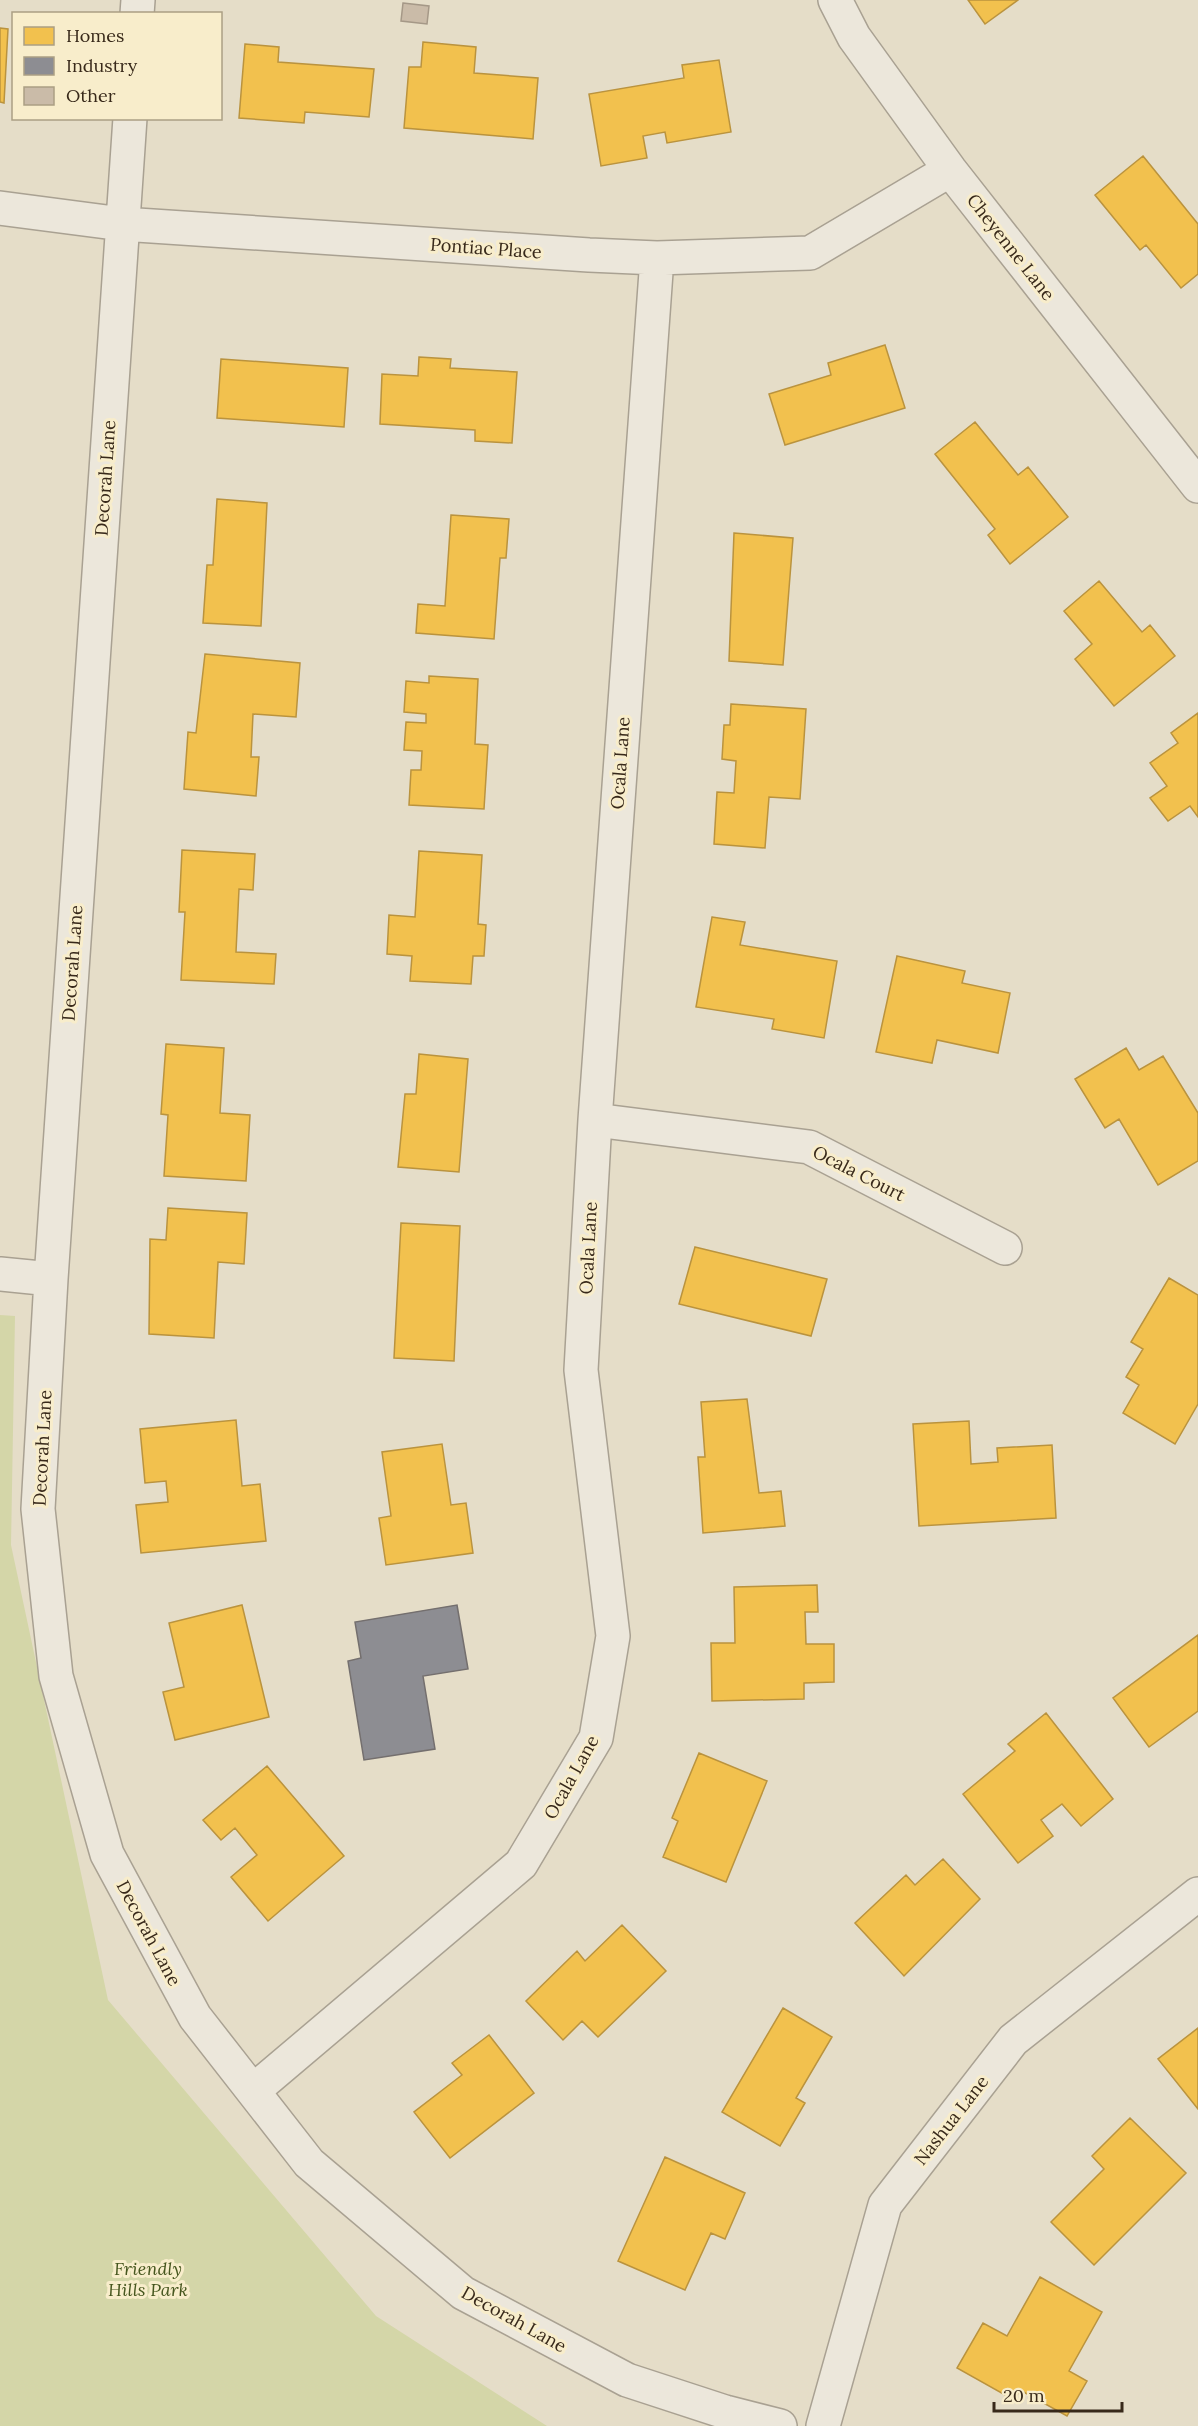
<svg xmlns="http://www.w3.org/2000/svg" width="1198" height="2426" viewBox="0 0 1198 2426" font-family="Lora,serif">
<rect width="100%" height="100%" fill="#e5ddc8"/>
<path fill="#d4d6a8" d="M 0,1315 L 15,1316 L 11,1545 L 108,2000 L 376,2316 L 547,2426 L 0,2426 Z"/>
<path fill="#f2c14e" stroke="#ba933e" stroke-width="1.5" d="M 968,0 L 1018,0 L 985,24 Z
M 0,28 L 8,29 L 4,103 L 0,102 Z
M 423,42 L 476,47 L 474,73 L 538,78 L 533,139 L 404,128 L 409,67 L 421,67 Z
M 245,44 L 279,47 L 278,62 L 374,69 L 369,117 L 305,112 L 304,123 L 239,118 Z
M 719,60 L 731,132 L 667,143 L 665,132 L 643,136 L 647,158 L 601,166 L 589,94 L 684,78 L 682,65 Z
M 1143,156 L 1198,224 L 1198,274 L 1181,288 L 1146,245 L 1140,250 L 1095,195 Z
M 885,345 L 905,408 L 785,445 L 769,394 L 831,375 L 828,363 Z
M 419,357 L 451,359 L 450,368 L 517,372 L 512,443 L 475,441 L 475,430 L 380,424 L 382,374 L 418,376 Z
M 221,359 L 348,368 L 344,427 L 217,418 Z
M 975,422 L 1018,475 L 1028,467 L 1068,517 L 1010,564 L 988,535 L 995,529 L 935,454 Z
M 217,499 L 267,503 L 261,626 L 203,623 L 207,565 L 213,565 Z
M 451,515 L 509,519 L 506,558 L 500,558 L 494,639 L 416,633 L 418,604 L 445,606 Z
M 734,533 L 793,538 L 783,665 L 729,661 Z
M 1099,581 L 1142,632 L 1150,625 L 1175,656 L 1114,706 L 1075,659 L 1092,644 L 1064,611 Z
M 205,654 L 300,663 L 296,717 L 253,714 L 251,757 L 259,757 L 256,796 L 184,789 L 188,732 L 196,733 Z
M 429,676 L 478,679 L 475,744 L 488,745 L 484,809 L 409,805 L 411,770 L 421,770 L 422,751 L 404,750 L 406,722 L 426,723 L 426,714 L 404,712 L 406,681 L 429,683 Z
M 731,704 L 806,709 L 800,799 L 769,797 L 765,848 L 714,844 L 717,792 L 734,793 L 736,761 L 722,759 L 724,725 L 730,725 Z
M 1198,713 L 1198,817 L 1190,806 L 1168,821 L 1150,798 L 1167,786 L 1150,763 L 1178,743 L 1171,733 Z
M 182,850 L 255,854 L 253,890 L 239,889 L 236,952 L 276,954 L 274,984 L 181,980 L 185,912 L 179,912 Z
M 419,851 L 482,855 L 478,924 L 486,925 L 484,956 L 473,956 L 471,984 L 410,981 L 412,956 L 387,954 L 389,915 L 415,917 Z
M 712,917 L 745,922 L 740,945 L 837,961 L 824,1038 L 772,1029 L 774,1019 L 696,1007 Z
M 897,956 L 965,971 L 962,983 L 1010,993 L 998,1053 L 937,1040 L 932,1063 L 876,1052 Z
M 166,1044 L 224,1048 L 220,1113 L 250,1115 L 246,1181 L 164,1176 L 168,1115 L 161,1114 Z
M 1126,1048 L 1139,1070 L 1163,1056 L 1198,1113 L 1198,1161 L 1158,1185 L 1119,1119 L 1105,1128 L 1075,1079 Z
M 419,1054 L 468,1059 L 459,1172 L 398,1167 L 405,1094 L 416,1094 Z
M 168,1208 L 247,1213 L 244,1264 L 218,1262 L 214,1338 L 149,1334 L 150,1239 L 166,1240 Z
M 401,1223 L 460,1226 L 454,1361 L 394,1358 Z
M 695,1247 L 827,1279 L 811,1336 L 679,1304 Z
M 1169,1278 L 1198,1295 L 1198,1404 L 1175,1444 L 1123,1413 L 1139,1385 L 1126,1377 L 1143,1349 L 1131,1342 Z
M 747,1399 L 759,1493 L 781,1491 L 785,1526 L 703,1533 L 698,1457 L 705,1457 L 701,1402 Z
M 236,1420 L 242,1486 L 260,1484 L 266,1541 L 141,1553 L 136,1505 L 168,1502 L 166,1481 L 145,1483 L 140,1429 Z
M 969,1421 L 971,1464 L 998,1462 L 997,1448 L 1052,1445 L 1056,1518 L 919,1526 L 913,1424 Z
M 442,1444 L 451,1505 L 466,1503 L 473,1553 L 386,1565 L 379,1518 L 391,1516 L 382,1452 Z
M 817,1585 L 818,1612 L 805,1612 L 806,1644 L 834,1644 L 834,1682 L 804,1683 L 804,1699 L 712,1701 L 711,1643 L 735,1643 L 734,1587 Z
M 242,1605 L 269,1717 L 175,1740 L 163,1692 L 184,1687 L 169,1623 Z
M 1198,1635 L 1198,1711 L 1149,1747 L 1113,1698 Z
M 1046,1713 L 1113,1799 L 1081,1826 L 1062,1804 L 1041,1820 L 1053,1836 L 1018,1863 L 963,1794 L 1015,1751 L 1008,1744 Z
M 699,1753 L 767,1781 L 726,1882 L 663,1857 L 678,1821 L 672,1818 Z
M 267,1766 L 344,1856 L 268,1921 L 231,1877 L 257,1855 L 235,1828 L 221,1840 L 203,1820 Z
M 943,1859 L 980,1899 L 904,1976 L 855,1923 L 906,1875 L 915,1885 Z
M 622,1925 L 666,1971 L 598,2037 L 582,2021 L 563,2040 L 526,2001 L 577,1951 L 585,1961 Z
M 783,2008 L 832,2037 L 796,2098 L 805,2103 L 780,2146 L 722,2112 Z
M 1198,2028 L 1198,2109 L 1158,2059 Z
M 489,2035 L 534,2093 L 450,2158 L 414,2112 L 462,2075 L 452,2063 Z
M 1130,2118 L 1186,2173 L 1094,2265 L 1051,2222 L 1104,2169 L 1092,2156 Z
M 665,2157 L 745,2193 L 725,2239 L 711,2233 L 685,2290 L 618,2261 Z
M 1040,2277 L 1102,2312 L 1069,2371 L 1087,2381 L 1067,2416 L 1020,2390 L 1014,2400 L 957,2368 L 983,2323 L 1007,2336 Z"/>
<path fill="#8d8d92" stroke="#746f6e" stroke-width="1.5" d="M 457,1605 L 468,1669 L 423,1676 L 435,1749 L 364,1760 L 348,1661 L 361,1658 L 355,1622 Z"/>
<path fill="#cabba8" stroke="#a59887" stroke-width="1.5" d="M 403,3 L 429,6 L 427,24 L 401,21 Z"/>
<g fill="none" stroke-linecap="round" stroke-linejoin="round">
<defs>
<path id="minor" d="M 835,0 L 854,37 L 950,170 L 1198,486
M 137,14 L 138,0
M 130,118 L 51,1279 L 38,1509 L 56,1676 L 107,1854 L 195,2017 L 309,2163 L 463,2293 L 627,2380 L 725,2412 L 780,2426
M 0,208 L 122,224 L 589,255 L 657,258 L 810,253 L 950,170
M 595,1120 L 809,1147 L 1005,1248
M 0,1274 L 51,1279
M 253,2091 L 521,1864 L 596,1738 L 613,1636 L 581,1370 L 595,1120 L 657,258
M 823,2426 L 885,2205 L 1013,2040 L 1198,1894"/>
</defs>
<use href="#minor" stroke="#a9a192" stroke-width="36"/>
<use href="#minor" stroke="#ece7db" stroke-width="33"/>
</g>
<g text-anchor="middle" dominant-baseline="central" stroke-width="6" stroke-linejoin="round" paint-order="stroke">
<g font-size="18" fill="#38291a" stroke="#f8edcb">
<text transform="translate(1011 247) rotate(52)">Cheyenne Lane</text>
<text transform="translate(486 248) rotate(4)">Pontiac Place</text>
<text transform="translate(105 478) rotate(-86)">Decorah Lane</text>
<text transform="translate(620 763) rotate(-86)">Ocala Lane</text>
<text transform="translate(72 963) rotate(-86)">Decorah Lane</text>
<text transform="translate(859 1173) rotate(27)">Ocala Court</text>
<text transform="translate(588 1248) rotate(-87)">Ocala Lane</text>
<text transform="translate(42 1448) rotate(-87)">Decorah Lane</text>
<text transform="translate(571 1777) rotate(-61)">Ocala Lane</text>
<text transform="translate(149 1933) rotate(62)">Decorah Lane</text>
<text transform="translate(951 2120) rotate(-52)">Nashua Lane</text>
<text transform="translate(514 2319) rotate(29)">Decorah Lane</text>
</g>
<g font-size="18" font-style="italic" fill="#46561e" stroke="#f8edcb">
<text x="148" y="2268">Friendly<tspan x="148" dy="21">Hills Park</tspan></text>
</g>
</g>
<rect x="12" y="12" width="210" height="108" fill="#f8edcb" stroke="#ab9f84" stroke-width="1.5"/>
<rect x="24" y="27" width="30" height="18" fill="#f2c14e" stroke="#ab9f84" stroke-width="1.5"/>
<text x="66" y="42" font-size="18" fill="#38291a">Homes</text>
<rect x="24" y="57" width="30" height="18" fill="#8d8d92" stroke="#ab9f84" stroke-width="1.5"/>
<text x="66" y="72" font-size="18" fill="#38291a">Industry</text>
<rect x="24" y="87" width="30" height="18" fill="#cabba8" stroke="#ab9f84" stroke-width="1.5"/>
<text x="66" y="102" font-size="18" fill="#38291a">Other</text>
<path d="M994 2402v9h128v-9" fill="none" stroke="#38291a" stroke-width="3"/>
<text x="1003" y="2402" font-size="18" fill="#38291a" stroke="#f8edcb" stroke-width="4.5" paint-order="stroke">20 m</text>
</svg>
